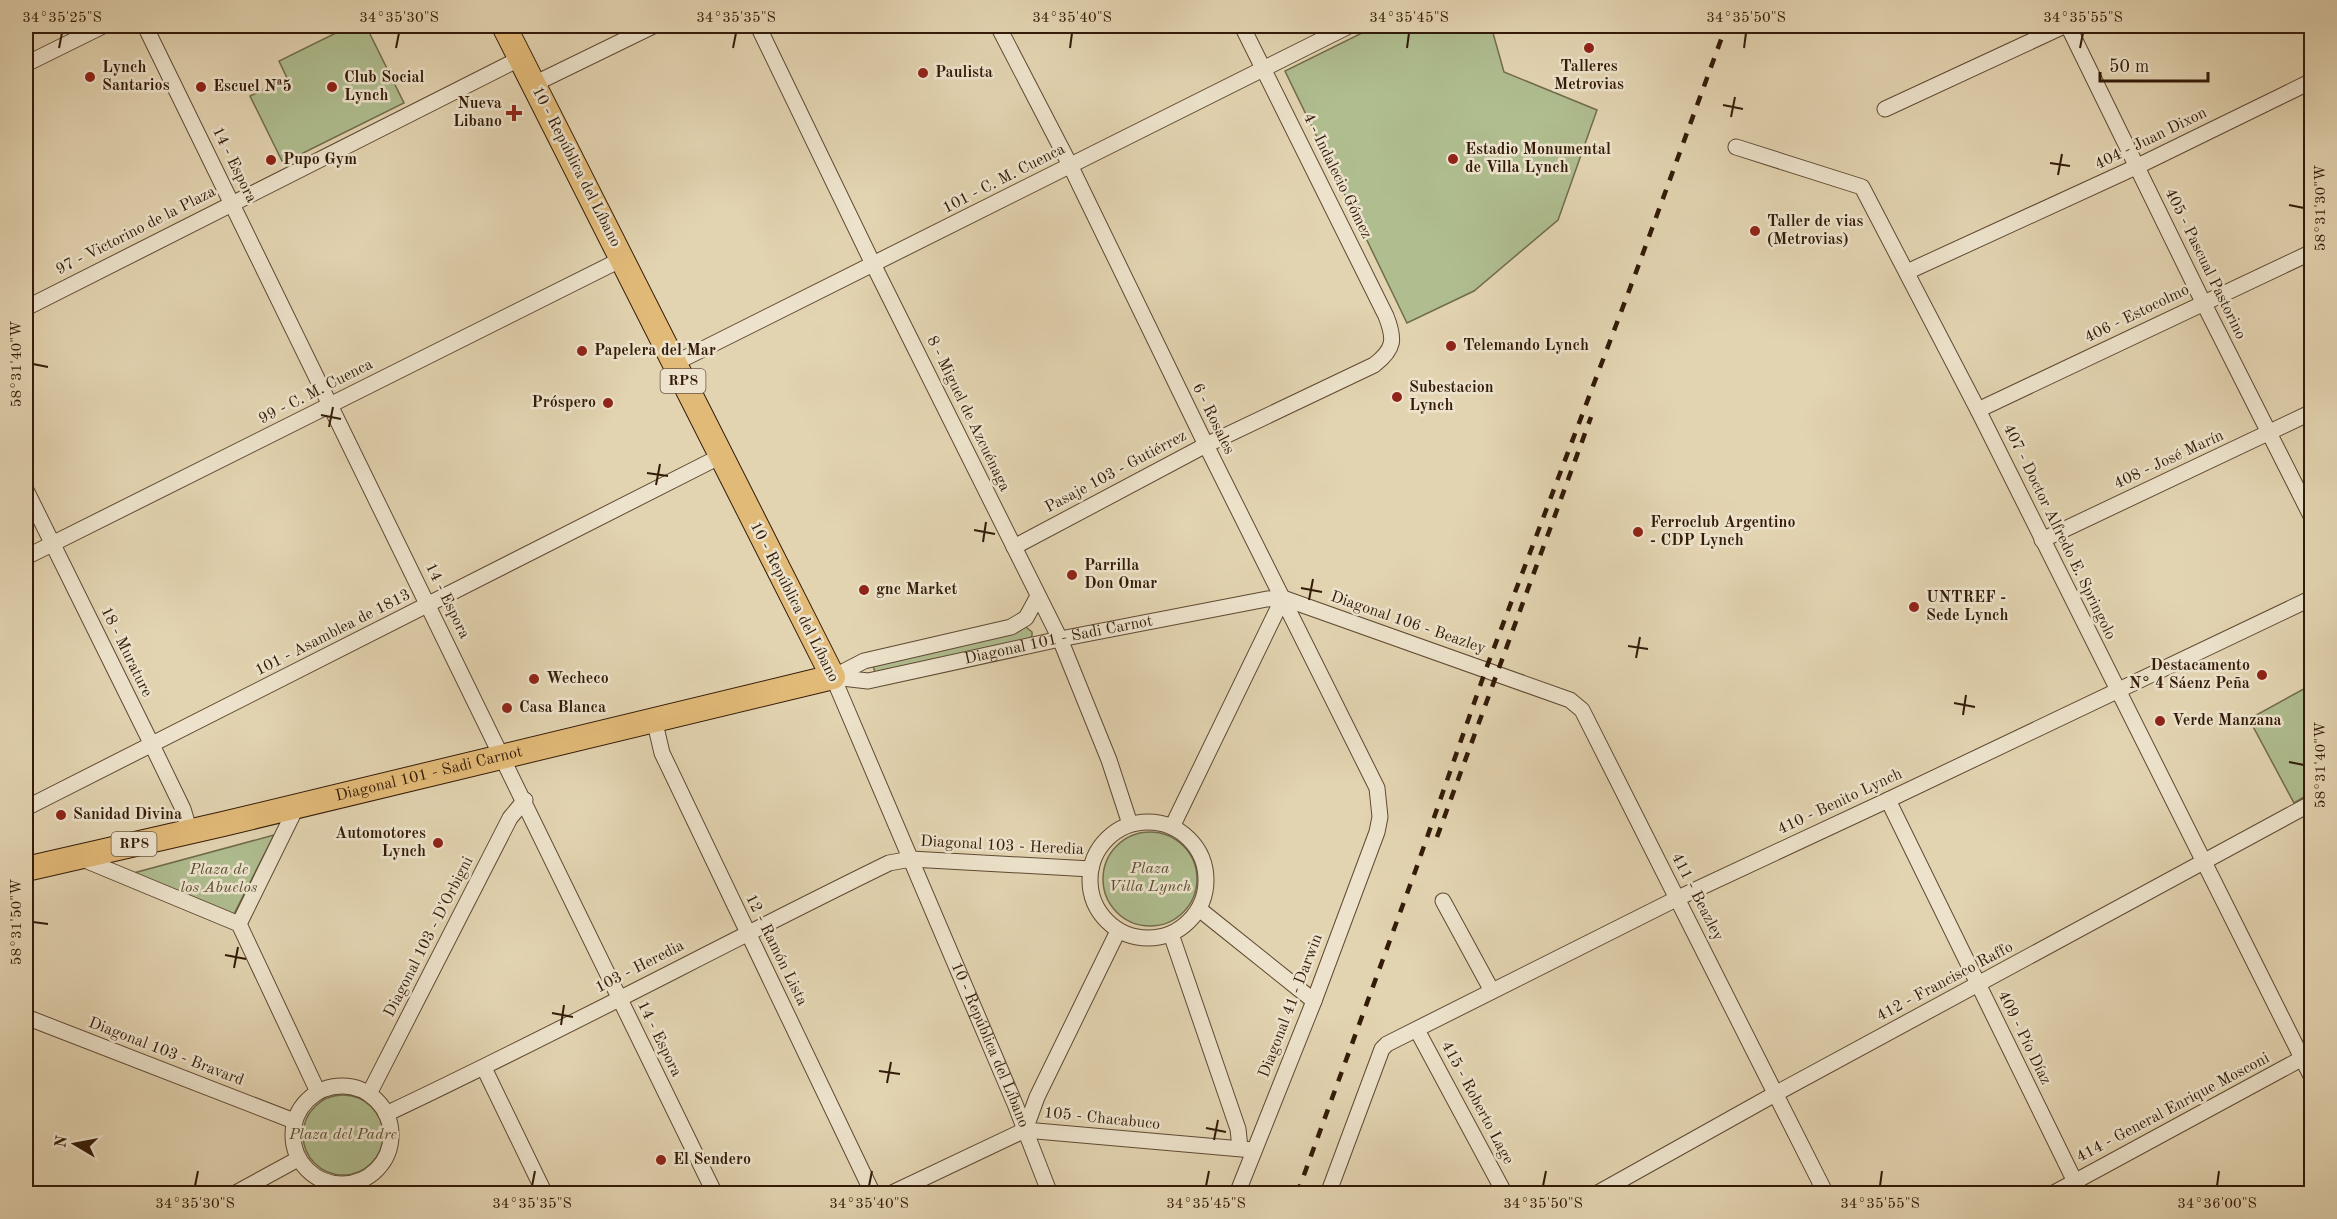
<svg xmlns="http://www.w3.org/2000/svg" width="2337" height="1219" viewBox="0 0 2337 1219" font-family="'Old Standard TT',serif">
<rect width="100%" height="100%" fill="#e3d4b1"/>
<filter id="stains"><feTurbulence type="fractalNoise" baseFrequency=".00333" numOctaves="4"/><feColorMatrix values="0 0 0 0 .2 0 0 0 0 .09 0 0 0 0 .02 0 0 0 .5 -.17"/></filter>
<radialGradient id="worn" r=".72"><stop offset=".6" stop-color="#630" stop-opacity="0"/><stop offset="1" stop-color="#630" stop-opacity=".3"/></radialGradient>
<path fill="#afbd8f" stroke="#716c4c" stroke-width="1.5" d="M 350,26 L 366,26 L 404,103 L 283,163 L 250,96 L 287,78 L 279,61 Z
M 1376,26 L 1491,26 L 1504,72 L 1597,110 L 1558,220 L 1474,291 L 1407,323 L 1285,71 Z
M 1026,627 L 1032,632 L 1032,636 L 1027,642 L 880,675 L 875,672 L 873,666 L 877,662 Z
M 2311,685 L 2311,793 L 2294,803 L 2249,719 Z
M1103 879a47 47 0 1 1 94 0a47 47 0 1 1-94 0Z
M 274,835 L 233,916 L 130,874 Z
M303 1135a40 40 0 1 1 80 0a40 40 0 1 1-80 0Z"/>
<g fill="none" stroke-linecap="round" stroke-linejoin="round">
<defs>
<g id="minor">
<path d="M 145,26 L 715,1194"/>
<path d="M 758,26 L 873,264 L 1060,639 L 1109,760 L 1130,824"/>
<path d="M 998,26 L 1070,165 L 1206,445 L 1377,788 L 1380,817 L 1377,832 L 1314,1001 L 1237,1194"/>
<path d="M 2068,26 L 2203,302 L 2312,518"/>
<path d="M 26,64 L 103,26"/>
<path d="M 534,84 L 653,26"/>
<path d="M 1885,109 L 2064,26"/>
<path d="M 1736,147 L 1862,187 L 1978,410 L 2312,1078"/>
<path d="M 1907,272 L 2138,166 L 2312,81"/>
<path d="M 26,308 L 521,58"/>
<path d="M 675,363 L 1349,26"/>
<path d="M 1978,410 L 2312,252"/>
<path d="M 26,490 L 152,745 L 183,809 L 190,832"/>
<path d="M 2042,540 L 2312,412"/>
<path d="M 1014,547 L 1206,445 L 1374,365 C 1395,349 1395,339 1386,316 L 1242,26"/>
<path d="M 26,557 L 622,259"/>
<path id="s1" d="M 833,677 L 868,681 L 1060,639 L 1267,599 L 1283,598 L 1570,700 L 1582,710 L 1826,1194"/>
<path id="s2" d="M 833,677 L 1015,1104 L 1050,1194"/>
<path d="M 833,677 L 864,661 L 1011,627 L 1026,618 L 1038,596"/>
<path d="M 654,719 L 662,753 L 873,1194"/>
<path d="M 1888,800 L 2081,1194"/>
<path d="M 26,808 L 721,456"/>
<circle cx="1148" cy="880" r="58"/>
<path d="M 1172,827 L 1283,598"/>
<path d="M 80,858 L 239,924 L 318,1092"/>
<path d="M 1443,901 L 1492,991"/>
<path d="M 1199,909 L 1314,1001"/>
<path d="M 239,924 L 297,806"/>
<path d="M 1171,934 L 1238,1129 L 1240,1148"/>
<path d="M 26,1017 L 294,1121"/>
<path d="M 1417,1030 L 1505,1194"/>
<path d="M 484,1068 L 545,1194"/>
<circle cx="342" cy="1135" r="49"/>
<path d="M 369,1094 L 510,818 L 525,800"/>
<path d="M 386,1114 C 556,1034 721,945 889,863 L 911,859 L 1091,869"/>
<path d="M 1025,1130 L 1037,1097 L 1118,931"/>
<path d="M 234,1194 L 298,1159"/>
<path d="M 890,1194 L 1025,1130 L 1253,1150"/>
<path d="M 1328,1194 L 1382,1049 L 1387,1044 L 1678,898 L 1888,800 L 2312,598"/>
<path d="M 1596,1194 L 1775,1094 L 2312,803"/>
<path d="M 2052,1194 L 2312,1053"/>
</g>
<g id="primary">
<path id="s3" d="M 26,869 L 223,824 L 833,677 L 504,26"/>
</g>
</defs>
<use href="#minor" stroke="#5f4932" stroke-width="17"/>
<use href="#primary" stroke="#331b08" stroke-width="26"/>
<use href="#minor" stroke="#ede3cc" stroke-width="15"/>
<use href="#primary" stroke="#e2ba78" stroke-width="24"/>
<path stroke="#331b08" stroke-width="4.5" stroke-dasharray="10 10" stroke-linecap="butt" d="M 1437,837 L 1591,417
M 1297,1194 L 1416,869 L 1486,669 L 1635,275 L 1726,26"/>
</g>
<path fill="none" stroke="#331b08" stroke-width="2" d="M 59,48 L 62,33M 396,48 L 399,33M 733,48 L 736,33M 1070,48 L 1072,33M 1407,48 L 1409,33M 1744,48 L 1746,33M 2080,48 L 2083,33M 1723,105 L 1743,109M 1731,117 L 1735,97M 2050,163 L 2070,166M 2058,175 L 2062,154M 2289,205 L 2304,208M 33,364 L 48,367M 321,415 L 341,419M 329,427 L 333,407M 647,473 L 668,476M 656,485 L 660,464M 974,530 L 995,534M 983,542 L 986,522M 1301,588 L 1322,592M 1309,600 L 1313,579M 1628,646 L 1648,649M 1636,658 L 1640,637M 1954,703 L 1975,707M 1963,715 L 1966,695M 2289,762 L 2304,765M 33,922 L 48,924M 225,955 L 246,959M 234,968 L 238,947M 552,1013 L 573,1017M 561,1025 L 564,1005M 879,1071 L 900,1074M 887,1083 L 891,1062M 1206,1128 L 1226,1132M 1214,1140 L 1218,1120M 195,1186 L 198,1171M 532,1186 L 535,1171M 869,1186 L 872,1171M 1206,1186 L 1209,1171M 1543,1186 L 1546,1171M 1880,1186 L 1882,1171M 2217,1186 L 2219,1171"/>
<g fill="#8f2418" stroke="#ede3cc" stroke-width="2">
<circle cx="1589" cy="48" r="6"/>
<circle cx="923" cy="73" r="6"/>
<circle cx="90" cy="77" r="6"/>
<circle cx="201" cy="87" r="6"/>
<circle cx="332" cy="87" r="6"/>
<path d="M511 104h6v6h6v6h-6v6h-6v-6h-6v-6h6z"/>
<circle cx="1453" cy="159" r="6"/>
<circle cx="271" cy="160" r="6"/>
<circle cx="1755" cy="231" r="6"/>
<circle cx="1451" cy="346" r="6"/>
<circle cx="582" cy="351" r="6"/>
<circle cx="1397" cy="397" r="6"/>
<circle cx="608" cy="403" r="6"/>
<circle cx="1638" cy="532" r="6"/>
<circle cx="1072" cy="575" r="6"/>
<circle cx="864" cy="590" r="6"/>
<circle cx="1914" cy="607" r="6"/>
<circle cx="2262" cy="675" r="6"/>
<circle cx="534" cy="679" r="6"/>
<circle cx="507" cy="708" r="6"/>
<circle cx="2160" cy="721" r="6"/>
<circle cx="61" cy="815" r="6"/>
<circle cx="438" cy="843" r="6"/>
<circle cx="661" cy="1160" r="6"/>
</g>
<g text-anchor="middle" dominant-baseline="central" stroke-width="5" stroke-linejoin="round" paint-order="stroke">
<g fill="#ede3cc" stroke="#6b5743" stroke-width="1.5">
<rect x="660.5" y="369" width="45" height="24" rx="4.5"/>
<rect x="111.5" y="832" width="45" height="24" rx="4.5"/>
</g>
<g font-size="15" font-weight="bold" fill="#331b08">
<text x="683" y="381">RP8</text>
<text x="134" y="844">RP8</text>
</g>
<g font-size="16" font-weight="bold" fill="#331b08" stroke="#ede3cc" text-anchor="start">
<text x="1589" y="67" text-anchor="middle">Talleres<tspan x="1589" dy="18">Metrovias</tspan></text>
<text x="102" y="68">Lynch<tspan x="102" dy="18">Santarios</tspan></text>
<text x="935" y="73">Paulista</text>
<text x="344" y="78">Club Social<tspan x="344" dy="18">Lynch</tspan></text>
<text x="213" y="87">Escuel Nª5</text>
<text x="502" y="104" text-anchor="end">Nueva<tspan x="502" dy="18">Libano</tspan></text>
<text x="1465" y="150">Estadio Monumental<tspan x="1465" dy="18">de Villa Lynch</tspan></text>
<text x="283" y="160">Pupo Gym</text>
<text x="1767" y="222">Taller de vias<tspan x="1767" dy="18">(Metrovias)</tspan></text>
<text x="1463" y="346">Telemando Lynch</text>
<text x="594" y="351">Papelera del Mar</text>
<text x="1409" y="388">Subestacion<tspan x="1409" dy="18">Lynch</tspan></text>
<text x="596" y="403" text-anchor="end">Próspero</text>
<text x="1650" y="523">Ferroclub Argentino<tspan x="1650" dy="18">- CDP Lynch</tspan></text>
<text x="1084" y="566">Parrilla<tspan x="1084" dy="18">Don Omar</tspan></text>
<text x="876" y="590">gnc Market</text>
<text x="1926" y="598">UNTREF -<tspan x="1926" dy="18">Sede Lynch</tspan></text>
<text x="2250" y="666" text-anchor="end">Destacamento<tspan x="2250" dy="18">N° 4 Sáenz Peña</tspan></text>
<text x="546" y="679">Wecheco</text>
<text x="519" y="708">Casa Blanca</text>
<text x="2172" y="721">Verde Manzana</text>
<text x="73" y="815">Sanidad Divina</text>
<text x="426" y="834" text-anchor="end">Automotores<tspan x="426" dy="18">Lynch</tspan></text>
<text x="673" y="1160">El Sendero</text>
</g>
<g font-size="16" fill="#331b08" stroke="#ede3cc">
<text transform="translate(2151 139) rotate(-26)">404 - Juan Dixon</text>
<text transform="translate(234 165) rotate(64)">14 - Espora</text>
<text transform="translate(576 167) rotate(63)">10 - República del Líbano</text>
<text transform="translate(1337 176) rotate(64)">4 - Indalecio Gómez</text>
<text transform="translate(1004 179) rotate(-27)">101 - C. M. Cuenca</text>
<text transform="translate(136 231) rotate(-27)">97 - Victorino de la Plaza</text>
<text transform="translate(2205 264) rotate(64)">405 - Pascual Pastorino</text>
<text transform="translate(2137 314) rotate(-26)">406 - Estocolmo</text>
<text transform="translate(316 392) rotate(-27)">99 - C. M. Cuenca</text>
<text transform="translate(968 414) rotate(64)">8 - Miguel de Azcuénaga</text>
<text transform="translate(1213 419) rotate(64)">6 - Rosales</text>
<text transform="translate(2169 460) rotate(-25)">408 - José Marín</text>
<text transform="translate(1116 472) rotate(-28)">Pasaje 103 - Gutiérrez</text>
<text transform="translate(2059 532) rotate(64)">407 - Doctor Alfredo E. Springolo</text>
<text transform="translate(447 601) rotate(64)">14 - Espora</text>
<text transform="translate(794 602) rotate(63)">10 - República del Líbano</text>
<text transform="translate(1408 623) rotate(19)">Diagonal 106 - Beazley</text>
<text transform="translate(333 633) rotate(-27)">101 - Asamblea de 1813</text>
<text stroke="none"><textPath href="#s1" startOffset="230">Diagonal 101 - Sadi Carnot</textPath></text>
<text transform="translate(126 652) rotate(64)">18 - Murature</text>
<text stroke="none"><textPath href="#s3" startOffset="414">Diagonal 101 - Sadi Carnot</textPath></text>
<text transform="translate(1840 802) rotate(-25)">410 - Benito Lynch</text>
<text transform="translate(1002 846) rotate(3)">Diagonal 103 - Heredia</text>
<text transform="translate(1697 897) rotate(63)">411 - Beazley</text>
<text transform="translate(429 937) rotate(-63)">Diagonal 103 - D'Orbigni</text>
<text transform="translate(776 950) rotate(64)">12 - Ramón Lista</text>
<text transform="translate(640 967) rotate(-27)">103 - Heredia</text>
<text transform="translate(1945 982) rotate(-28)">412 - Francisco Raffo</text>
<text transform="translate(1291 1006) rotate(-69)">Diagonal 41 - Darwin</text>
<text transform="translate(2024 1038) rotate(64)">409 - Pío Díaz</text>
<text transform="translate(659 1039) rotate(64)">14 - Espora</text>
<text stroke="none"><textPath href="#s2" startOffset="400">10 - República del Líbano</textPath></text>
<text transform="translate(166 1052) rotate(21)">Diagonal 103 - Bravard</text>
<text transform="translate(1477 1103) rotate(62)">415 - Roberto Lage</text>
<text transform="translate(2173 1108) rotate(-28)">414 - General Enrique Mosconi</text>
<text transform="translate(1102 1119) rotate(6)">105 - Chacabuco</text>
</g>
<g font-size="16" font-style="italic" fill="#584c30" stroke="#ede3cc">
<text x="1150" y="869">Plaza<tspan x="1150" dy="18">Villa Lynch</tspan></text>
<text x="219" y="870">Plaza de<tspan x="219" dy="18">los Abuelos</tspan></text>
<text x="343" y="1135">Plaza del Padre</text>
</g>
</g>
<rect width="2337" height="1219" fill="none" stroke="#e3d4b1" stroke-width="66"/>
<g transform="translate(75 1144) rotate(280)" stroke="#ede3cc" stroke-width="4.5" paint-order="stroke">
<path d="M0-4.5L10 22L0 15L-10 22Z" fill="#331b08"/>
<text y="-9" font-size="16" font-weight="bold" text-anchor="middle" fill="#331b08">N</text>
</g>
<path d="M2100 72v9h108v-9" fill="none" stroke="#331b08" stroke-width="3"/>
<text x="2109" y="72" font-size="18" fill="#331b08" stroke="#ede3cc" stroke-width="4.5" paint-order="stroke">50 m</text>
<rect x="33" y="33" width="2271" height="1153" fill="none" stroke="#331b08" stroke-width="2"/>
<g font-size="15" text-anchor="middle" fill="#331b08">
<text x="62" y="22">34°35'25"S</text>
<text x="399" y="22">34°35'30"S</text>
<text x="736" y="22">34°35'35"S</text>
<text x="1072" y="22">34°35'40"S</text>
<text x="1409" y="22">34°35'45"S</text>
<text x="1746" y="22">34°35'50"S</text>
<text x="2083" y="22">34°35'55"S</text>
<text transform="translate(2320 208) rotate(-90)" y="5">58°31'30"W</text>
<text transform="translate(16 364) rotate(-90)" y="5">58°31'40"W</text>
<text transform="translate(2320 765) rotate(-90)" y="5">58°31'40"W</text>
<text transform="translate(16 922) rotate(-90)" y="5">58°31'50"W</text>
<text x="195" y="1208">34°35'30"S</text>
<text x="532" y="1208">34°35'35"S</text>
<text x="869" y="1208">34°35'40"S</text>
<text x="1206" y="1208">34°35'45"S</text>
<text x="1543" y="1208">34°35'50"S</text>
<text x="1880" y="1208">34°35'55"S</text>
<text x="2217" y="1208">34°36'00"S</text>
</g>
<rect width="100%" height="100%" filter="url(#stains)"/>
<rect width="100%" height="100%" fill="url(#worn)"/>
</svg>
